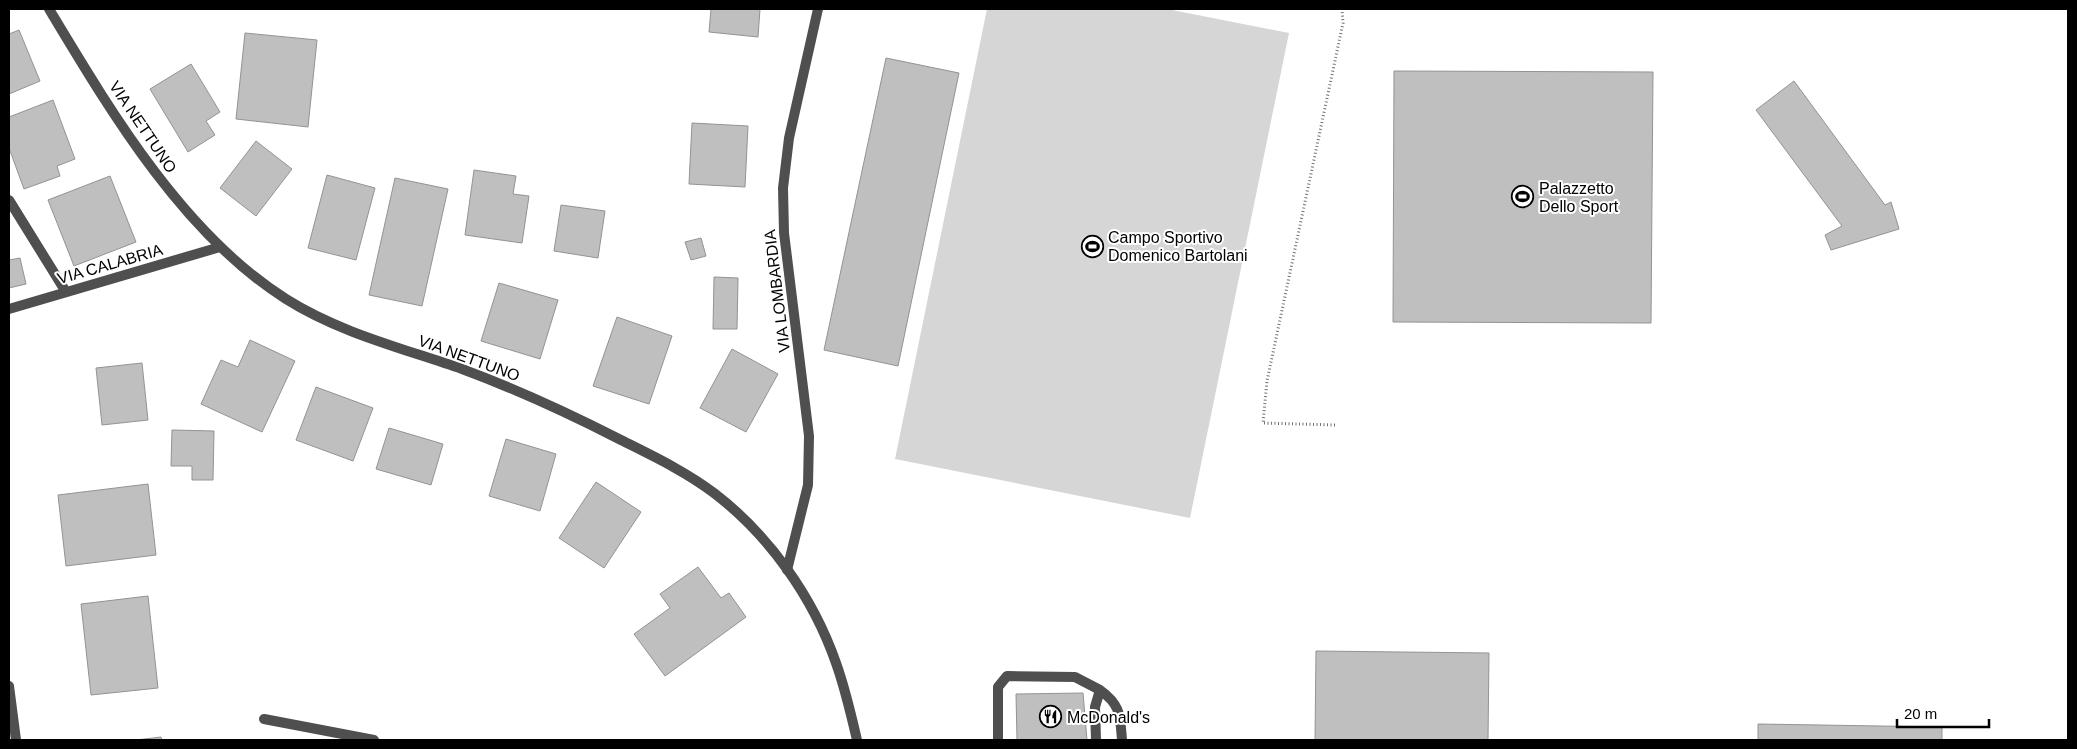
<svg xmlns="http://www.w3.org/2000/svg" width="2077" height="749" viewBox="0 0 2077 749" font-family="Arial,sans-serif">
<rect width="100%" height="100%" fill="#fff"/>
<path fill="#d6d6d6" d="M 987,9 L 1167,9 L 1289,33 L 1190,518 L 895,459 Z"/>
<path fill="#bfbfbf" stroke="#939393" d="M 711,9 L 760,9 L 758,37 L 709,32 Z
M 19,30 L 40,81 L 9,94 L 9,34 Z
M 245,33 L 317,40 L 308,127 L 236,119 Z
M 886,58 L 959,73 L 898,366 L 824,350 Z
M 191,64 L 220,112 L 206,121 L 215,135 L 188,152 L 150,89 Z
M 1394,71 L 1653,72 L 1651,323 L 1393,322 Z
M 1794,81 L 1885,205 L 1891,202 L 1899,229 L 1831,250 L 1825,235 L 1842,226 L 1756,110 Z
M 53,100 L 75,159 L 57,166 L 60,176 L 24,189 L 9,148 L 9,117 Z
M 692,123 L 748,126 L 745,187 L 689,184 Z
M 256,141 L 292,169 L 256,216 L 220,188 Z
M 474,170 L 516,176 L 513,194 L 529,196 L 522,243 L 465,235 Z
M 327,175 L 375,188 L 356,260 L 308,248 Z
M 110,176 L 136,242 L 74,266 L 48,200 Z
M 395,178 L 448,189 L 422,306 L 369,295 Z
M 561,205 L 605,211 L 598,258 L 554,251 Z
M 701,238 L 706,256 L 691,260 L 685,242 Z
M 20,258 L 26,284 L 9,288 L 9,260 Z
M 714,277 L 738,278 L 737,329 L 713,329 Z
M 499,283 L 558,300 L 540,359 L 481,341 Z
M 617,317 L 672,336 L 649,404 L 593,386 Z
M 250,340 L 295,361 L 262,432 L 201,404 L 221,360 L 238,367 Z
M 732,349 L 778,374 L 746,432 L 700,408 Z
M 142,363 L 148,420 L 102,425 L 96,368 Z
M 316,387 L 373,408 L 353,461 L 296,440 Z
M 389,428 L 443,444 L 431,485 L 376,469 Z
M 172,430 L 214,431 L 213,480 L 192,480 L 192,466 L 171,466 Z
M 506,439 L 556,454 L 540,511 L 489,496 Z
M 596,482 L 641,512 L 604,568 L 559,538 Z
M 148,484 L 156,555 L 66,566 L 58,495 Z
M 698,567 L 721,598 L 729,593 L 746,617 L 665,676 L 634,634 L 670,608 L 660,594 Z
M 148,596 L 158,688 L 91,695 L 81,604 Z
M 1316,651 L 1489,653 L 1488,740 L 1315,740 Z
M 1083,693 L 1087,740 L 1017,740 L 1016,694 Z
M 1758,724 L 1942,727 L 1942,740 L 1758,740 Z
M 161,737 L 162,740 L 136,740 Z"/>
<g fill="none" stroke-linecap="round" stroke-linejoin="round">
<path stroke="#717171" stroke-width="3" stroke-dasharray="1 2.5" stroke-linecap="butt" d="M 1335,425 L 1263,423 L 1267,381 L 1343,23 L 1342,9"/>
<path stroke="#4f4f4f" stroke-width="10" d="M 1100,690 C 1121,705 1120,716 1122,740
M 998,740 L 998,687 L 1007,676 L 1075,677 L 1100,690 L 1095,707 L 1096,740"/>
<path stroke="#4f4f4f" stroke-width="10" d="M 9,200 L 66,292
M 9,309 L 220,247
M 787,570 L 808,485 L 809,436 L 784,233 L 783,188 L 789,138 L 818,9
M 9,686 L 16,740
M 264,719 L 374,740"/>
<path stroke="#4f4f4f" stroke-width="10" d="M 49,9 C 111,112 183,234 286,299 C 340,333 402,348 462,369 C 516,389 568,413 619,439 C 651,455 685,471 714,493 C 769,535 813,597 836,663 C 845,688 851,714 857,740"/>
</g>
<defs>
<symbol id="stadium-ring" viewBox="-11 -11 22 22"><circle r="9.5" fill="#fff" stroke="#000" stroke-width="1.5"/><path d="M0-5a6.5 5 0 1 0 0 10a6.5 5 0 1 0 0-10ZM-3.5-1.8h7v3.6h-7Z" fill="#000"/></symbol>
<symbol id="restaurant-ring" viewBox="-11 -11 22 22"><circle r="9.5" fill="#fff" stroke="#000" stroke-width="1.5"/><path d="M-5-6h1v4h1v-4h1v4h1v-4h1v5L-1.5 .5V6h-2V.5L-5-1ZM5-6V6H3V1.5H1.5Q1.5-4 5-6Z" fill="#000"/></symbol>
</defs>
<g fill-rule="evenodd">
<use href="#stadium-ring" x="1510" y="184" width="25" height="25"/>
<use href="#stadium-ring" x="1080" y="234" width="25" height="25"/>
<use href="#restaurant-ring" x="1038" y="704" width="25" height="25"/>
</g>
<g text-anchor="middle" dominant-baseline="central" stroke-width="4" stroke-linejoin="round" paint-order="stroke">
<g font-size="16" fill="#000" stroke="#fff">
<text transform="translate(143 127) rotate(56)">VIA NETTUNO</text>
<text transform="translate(110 264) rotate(-16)">VIA CALABRIA</text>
<text transform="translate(777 291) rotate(-97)">VIA LOMBARDIA</text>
<text transform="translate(469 358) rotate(20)">VIA NETTUNO</text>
</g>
<g font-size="16" fill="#000" stroke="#fff" text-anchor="start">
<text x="1539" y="188">Palazzetto<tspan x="1539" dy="18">Dello Sport</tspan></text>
<text x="1108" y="237">Campo Sportivo<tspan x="1108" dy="18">Domenico Bartolani</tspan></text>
<text x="1067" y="717">McDonald's</text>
</g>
</g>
<rect width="2077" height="749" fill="none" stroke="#000000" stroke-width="20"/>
<path d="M1897 719v8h92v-8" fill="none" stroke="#000000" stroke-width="2.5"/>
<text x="1904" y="719" font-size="15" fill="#000000" stroke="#ffffff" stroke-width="4" paint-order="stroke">20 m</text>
</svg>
